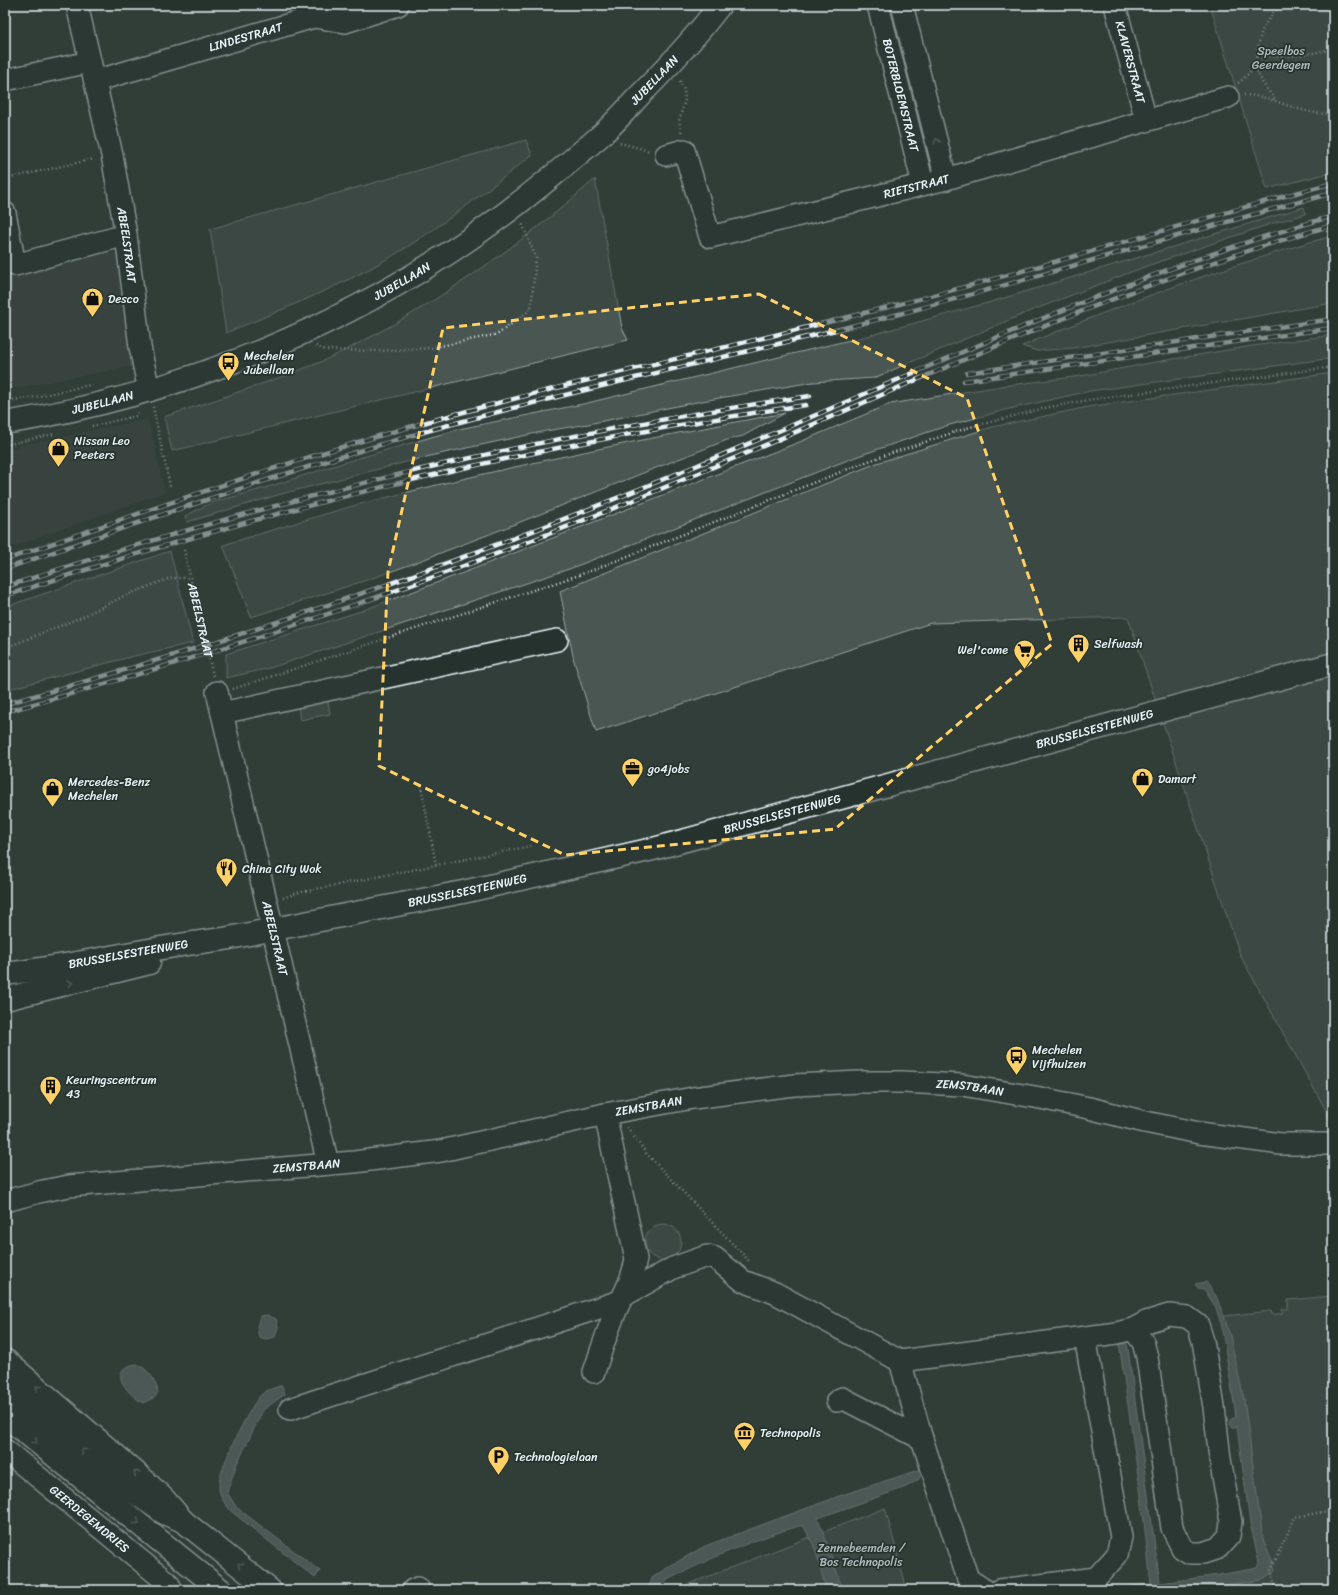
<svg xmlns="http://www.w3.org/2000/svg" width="1338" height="1595" viewBox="0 0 1338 1595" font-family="Sriracha,sans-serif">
<rect width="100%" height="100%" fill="#323e39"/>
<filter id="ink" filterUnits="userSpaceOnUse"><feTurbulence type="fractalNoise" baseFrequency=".025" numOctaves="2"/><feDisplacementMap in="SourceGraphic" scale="8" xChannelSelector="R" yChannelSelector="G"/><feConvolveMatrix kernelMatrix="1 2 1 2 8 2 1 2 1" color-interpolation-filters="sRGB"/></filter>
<g filter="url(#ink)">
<path fill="#3f4b46" d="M 116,252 L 132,366 L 5,390 L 5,273 Z
M 148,419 L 165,492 L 5,549 L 5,449 Z"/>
<path fill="#495651" stroke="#98a4a4" d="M 1210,5 L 1333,5 L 1333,172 L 1267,189 Z
M 526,140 L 532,155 C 486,191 440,228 389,258 C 337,288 281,310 226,333 L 210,229 Z
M 595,179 L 622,328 L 628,340 L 172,451 L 164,417 C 203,404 243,391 281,377 C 294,372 308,367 321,362 C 419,316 514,251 595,179 Z
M 1304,207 L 1306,214 L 1270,224 L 1144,267 L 1028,312 L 874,378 L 813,382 L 702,401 L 588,424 L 546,431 L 430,456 L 285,493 L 187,522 L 185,516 L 211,503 L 265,488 L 352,460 L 459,429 L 583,404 L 871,335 L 991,302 Z
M 1333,236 L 1333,303 L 1073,348 L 1037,351 L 1022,346 C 1093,316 1164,289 1237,265 C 1269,255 1300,244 1333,236 Z
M 1333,335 L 1333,358 L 1090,391 L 1009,409 L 946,426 L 858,456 L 569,569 L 270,668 L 226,678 L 226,654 L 361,611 L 468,571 L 797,443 L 890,404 L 1002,386 L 1081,376 L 1156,362 L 1252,346 Z
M 1333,373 L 1333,1123 L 1240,955 L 1128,617 L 931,623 L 596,732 L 574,661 L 560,591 L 877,463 L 992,427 L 1093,406 Z
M 785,413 L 743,436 L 727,440 C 621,481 516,525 409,565 C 358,584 304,600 251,617 L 223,545 C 278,529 333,510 388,497 C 519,464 652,437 785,413 Z
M 170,551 L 193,643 L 134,656 L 5,690 L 5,607 Z
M 328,701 L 330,714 L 300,720 L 298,707 Z
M645 1242a18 18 0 1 1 36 0a18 18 0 1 1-36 0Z
M 1333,1296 L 1333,1590 L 1201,1590 L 1261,1580 L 1273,1561 L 1268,1555 L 1263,1540 L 1244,1400 L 1224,1316 L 1271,1311 L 1272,1314 L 1282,1314 L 1282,1309 L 1288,1309 L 1288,1300 Z
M 885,1508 L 907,1590 L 673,1590 Z"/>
<path fill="#6d7978" stroke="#9ea9ab" d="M 1206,1282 L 1216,1296 L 1224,1316 L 1230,1336 L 1244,1400 L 1263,1540 C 1267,1551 1273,1560 1275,1571 L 1261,1580 L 1187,1590 L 1091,1590 L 1151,1584 L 1141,1496 L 1119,1343 L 1123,1341 L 1126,1342 L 1128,1349 L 1160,1583 L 1219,1575 L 1257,1568 L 1259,1562 L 1250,1523 L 1237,1427 L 1233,1427 L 1230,1425 L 1230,1420 L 1236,1416 L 1221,1323 L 1215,1306 L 1204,1289 L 1198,1288 L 1195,1284 Z
M 267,1315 L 276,1319 L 278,1327 L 275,1337 L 266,1339 L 259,1337 L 257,1327 L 260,1316 Z
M 137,1364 C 148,1369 156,1380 158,1392 L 155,1397 L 143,1403 C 127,1394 105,1368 137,1364 Z
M 279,1386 L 282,1386 L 285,1394 L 263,1410 L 236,1466 L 227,1492 L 236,1507 L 320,1571 L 315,1578 L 232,1512 C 225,1504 220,1498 219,1488 C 217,1471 248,1410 260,1396 C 266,1390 272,1389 279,1386 Z
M 919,1470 L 922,1474 L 918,1480 L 906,1487 L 818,1518 L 843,1590 L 826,1590 L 815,1548 L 803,1525 C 755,1538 709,1559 665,1581 L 665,1590 L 650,1590 L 649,1586 L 652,1578 L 668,1567 L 705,1546 L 842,1495 Z"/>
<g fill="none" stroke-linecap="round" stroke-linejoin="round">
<defs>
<g id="minor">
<path id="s2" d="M 77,5 L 112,155 L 126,235 L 140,347 L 149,391"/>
<path id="s3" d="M 878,5 L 923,184"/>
<path d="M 902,5 L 946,179"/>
<path id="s4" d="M 1115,5 L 1146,120"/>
<path d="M 5,80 L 90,62"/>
<path id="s5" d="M 95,81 L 314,17 L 345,22 L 398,5"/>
<path id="s6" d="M 666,155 L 684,150 L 710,237 L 946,179 L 1228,97"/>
<path d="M 5,213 L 15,265 L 126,235"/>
<path id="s7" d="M 217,692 L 328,1164"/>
<path d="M 222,713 L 557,640"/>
<path id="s8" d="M 5,1201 L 43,1191 L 69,1186 L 354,1162 L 409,1155 L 441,1151 L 605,1114 L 693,1098 L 794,1085 L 861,1082 L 902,1082 L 962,1085 L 1035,1097 L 1089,1108 L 1145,1122 L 1199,1133 L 1281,1144 L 1333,1144"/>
<path d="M 625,1295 L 673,1268 L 707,1256 L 715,1258 L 743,1281 L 775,1293 L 900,1361 L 1117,1333 L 1133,1329 L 1146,1322 L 1169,1315 L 1187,1317 L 1198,1325 L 1203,1341 L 1214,1407 L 1220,1459 L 1231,1522 L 1229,1536 L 1218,1548 L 1203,1553 L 1190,1553 L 1182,1548 L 1172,1528 L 1147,1357 L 1143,1342 L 1133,1329"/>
<path d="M 900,1361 L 922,1439 L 968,1579 L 985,1590"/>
<path d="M 594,1372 C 602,1349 609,1324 620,1302 C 627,1288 633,1276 636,1259 L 605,1114"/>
<path d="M 837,1401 L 842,1398 L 922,1439"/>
<path d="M 290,1409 L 620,1301"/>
<path id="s9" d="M 5,1450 L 168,1583 L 172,1590"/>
<path d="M 413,1590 L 418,1588"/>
<path d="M 999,1590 L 1096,1578 L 1117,1555 L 1121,1537 L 1085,1337"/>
</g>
<g id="major">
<path id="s10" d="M 5,423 C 184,394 358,323 503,215 C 537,190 568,163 599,137 C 613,125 626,110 638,97 C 667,68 695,38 720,5"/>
<path id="s11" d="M 5,974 C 79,965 151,947 224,939 L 463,892 L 653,849 L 1333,664"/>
<path d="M 5,999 L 149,963"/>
<path d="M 5,1360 L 142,1478 L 164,1499 L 183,1521"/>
</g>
<path id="highway" d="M 5,1388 L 127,1487 L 164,1513 L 183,1521 L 270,1590
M 5,1416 L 221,1590"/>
</defs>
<use href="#minor" stroke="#e8f1f8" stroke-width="24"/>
<use href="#major" stroke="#e8f1f8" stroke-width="25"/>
<use href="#highway" stroke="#e8f1f8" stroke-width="25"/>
<g stroke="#e8f1f8" stroke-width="2.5" stroke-dasharray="1 3" stroke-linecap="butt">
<path d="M 1257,56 C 1283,57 1308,56 1333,48"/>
<path d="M 1254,64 L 1262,82 L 1275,100"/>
<path d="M 680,81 L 684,90 L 685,100 L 679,121 L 682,133"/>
<path d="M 1238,83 C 1261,66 1254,55 1262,31 C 1265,22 1274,13 1279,5"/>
<path d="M 1244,95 C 1274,95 1302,117 1333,113"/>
<path d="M 620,143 L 650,151"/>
<path d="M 5,179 L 94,159"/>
<path d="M 316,346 L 326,350 L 378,351 L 431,348 L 498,334 L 531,309 L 536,258 L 522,223"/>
<path d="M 5,401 L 35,397 L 94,384"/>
<path d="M 153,407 L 170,486"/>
<path d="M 92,426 L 136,416 L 138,412"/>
<path d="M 5,445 L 54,434"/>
<path id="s1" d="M 184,550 L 213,676"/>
<path d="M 5,648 L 82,617 L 122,597 L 170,578 L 190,578"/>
<path d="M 233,689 L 585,573 L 871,460 L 967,428 L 1045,408 L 1094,399 L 1333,367"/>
<path d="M 421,785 L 436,865"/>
<path d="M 283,898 L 297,893 L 531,846"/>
<path d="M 627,1127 L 646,1153 L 749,1261"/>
<path d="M 1276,1590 L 1271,1570 L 1295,1517 L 1333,1510"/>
</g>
<use href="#minor" stroke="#26332d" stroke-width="21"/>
<use href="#major" stroke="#26332d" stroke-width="22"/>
<use href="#highway" stroke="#26332d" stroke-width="22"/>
<defs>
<path id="rail" d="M 967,373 L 1333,319
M 964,381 L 1333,328
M 5,560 C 145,511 285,462 427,422 C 581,379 737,346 892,306 C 1040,269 1185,222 1333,183
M 5,569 C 145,520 285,472 427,431 C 583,387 742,355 899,314 C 1044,276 1188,231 1333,193
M 5,587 C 267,500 536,435 810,396
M 5,596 C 266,509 534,444 806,405
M 5,704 C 241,640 472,559 698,465 C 908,378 1113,278 1333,216
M 5,712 C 243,648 477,567 704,471 C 912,384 1116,286 1333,225"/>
</defs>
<use href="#rail" stroke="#e8f1f8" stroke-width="4.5"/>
<use href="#rail" stroke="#26332d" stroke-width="3" stroke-dasharray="9" stroke-linecap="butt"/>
</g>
<defs><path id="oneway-chevron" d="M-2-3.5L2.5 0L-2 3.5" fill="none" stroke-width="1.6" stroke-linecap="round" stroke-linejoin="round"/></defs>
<g stroke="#6a7674">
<use href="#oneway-chevron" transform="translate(937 141) rotate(-104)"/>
<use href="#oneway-chevron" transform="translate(70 983) rotate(-14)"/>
<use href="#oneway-chevron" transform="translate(38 1388) rotate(-139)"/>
<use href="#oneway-chevron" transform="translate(35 1441) rotate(39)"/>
<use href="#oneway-chevron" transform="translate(83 1451) rotate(-141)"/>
<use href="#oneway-chevron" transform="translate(136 1473) rotate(-139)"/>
<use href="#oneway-chevron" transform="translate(137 1522) rotate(39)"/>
<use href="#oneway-chevron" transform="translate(240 1565) rotate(-141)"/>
</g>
</g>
<path d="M0 0H1338V1595H0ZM 759,294 L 967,398 L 1052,644 L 835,829 L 565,855 L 379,766 L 388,572 L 443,328 Z" fill="#323e39" fill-opacity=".55" fill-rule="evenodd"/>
<path fill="none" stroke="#ffd166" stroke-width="3" stroke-dasharray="8 5" stroke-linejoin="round" d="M 759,294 L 967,398 L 1052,644 L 835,829 L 565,855 L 379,766 L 388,572 L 443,328 Z"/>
<defs>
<symbol id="shop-pin" viewBox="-11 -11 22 30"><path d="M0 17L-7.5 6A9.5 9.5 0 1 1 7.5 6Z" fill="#ffd166" stroke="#26332d"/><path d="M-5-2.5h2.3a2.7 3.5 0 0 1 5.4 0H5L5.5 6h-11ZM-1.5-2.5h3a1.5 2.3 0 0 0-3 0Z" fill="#111"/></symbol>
<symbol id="bus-pin" viewBox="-11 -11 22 30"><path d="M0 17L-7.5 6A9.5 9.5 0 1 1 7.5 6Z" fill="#ffd166" stroke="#26332d"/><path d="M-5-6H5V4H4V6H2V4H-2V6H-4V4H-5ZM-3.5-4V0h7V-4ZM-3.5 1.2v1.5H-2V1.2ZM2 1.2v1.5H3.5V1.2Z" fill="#111"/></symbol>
<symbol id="building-pin" viewBox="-11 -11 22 30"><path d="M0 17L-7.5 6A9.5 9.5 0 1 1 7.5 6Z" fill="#ffd166" stroke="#26332d"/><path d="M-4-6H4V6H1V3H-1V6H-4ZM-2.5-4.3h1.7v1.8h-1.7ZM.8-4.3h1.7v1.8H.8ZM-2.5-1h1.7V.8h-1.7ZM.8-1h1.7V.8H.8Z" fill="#111"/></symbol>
<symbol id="supermarket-pin" viewBox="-11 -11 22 30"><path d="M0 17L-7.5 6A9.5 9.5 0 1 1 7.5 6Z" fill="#ffd166" stroke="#26332d"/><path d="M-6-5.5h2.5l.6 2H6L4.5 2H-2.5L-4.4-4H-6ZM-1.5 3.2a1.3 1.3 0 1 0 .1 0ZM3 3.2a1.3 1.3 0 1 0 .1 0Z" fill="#111"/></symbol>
<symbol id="office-pin" viewBox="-11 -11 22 30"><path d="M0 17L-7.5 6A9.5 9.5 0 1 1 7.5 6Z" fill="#ffd166" stroke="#26332d"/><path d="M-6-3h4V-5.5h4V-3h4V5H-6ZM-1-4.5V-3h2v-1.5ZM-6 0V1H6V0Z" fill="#111"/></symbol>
<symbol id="restaurant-pin" viewBox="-11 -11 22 30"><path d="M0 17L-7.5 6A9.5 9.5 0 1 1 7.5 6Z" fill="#ffd166" stroke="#26332d"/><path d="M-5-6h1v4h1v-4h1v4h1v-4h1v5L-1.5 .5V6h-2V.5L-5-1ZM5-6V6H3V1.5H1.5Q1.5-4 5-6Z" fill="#111"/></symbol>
<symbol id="museum-pin" viewBox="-11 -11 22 30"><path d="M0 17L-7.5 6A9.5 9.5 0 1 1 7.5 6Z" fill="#ffd166" stroke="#26332d"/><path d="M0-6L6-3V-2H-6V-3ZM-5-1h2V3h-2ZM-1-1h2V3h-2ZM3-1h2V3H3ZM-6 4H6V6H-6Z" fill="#111"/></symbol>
<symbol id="parking-pin" viewBox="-11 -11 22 30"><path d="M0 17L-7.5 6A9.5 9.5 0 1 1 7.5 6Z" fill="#ffd166" stroke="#26332d"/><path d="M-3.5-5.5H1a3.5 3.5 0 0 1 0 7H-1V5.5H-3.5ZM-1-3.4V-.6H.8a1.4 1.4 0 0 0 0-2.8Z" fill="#111"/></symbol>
</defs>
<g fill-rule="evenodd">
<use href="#shop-pin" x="80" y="286" width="25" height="34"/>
<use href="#bus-pin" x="216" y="350" width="25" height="34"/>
<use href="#shop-pin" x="46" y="436" width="25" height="34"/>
<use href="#building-pin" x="1066" y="632" width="25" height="34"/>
<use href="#supermarket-pin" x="1012" y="638" width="25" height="34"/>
<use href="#office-pin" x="620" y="756" width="25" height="34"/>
<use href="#shop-pin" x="1130" y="766" width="25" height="34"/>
<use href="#shop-pin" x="40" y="776" width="25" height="34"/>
<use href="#restaurant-pin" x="214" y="856" width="25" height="34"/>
<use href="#bus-pin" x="1004" y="1044" width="25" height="34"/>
<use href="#building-pin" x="38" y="1074" width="25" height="34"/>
<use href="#museum-pin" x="732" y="1420" width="25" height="34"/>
<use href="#parking-pin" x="486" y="1444" width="25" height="34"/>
</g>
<g text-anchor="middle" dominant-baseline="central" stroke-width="3.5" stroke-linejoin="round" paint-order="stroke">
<g font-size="12" fill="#e8f1f8" stroke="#26332d">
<text stroke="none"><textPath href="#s5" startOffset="157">LINDESTRAAT</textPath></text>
<text stroke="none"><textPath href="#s4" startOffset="59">KLAVERSTRAAT</textPath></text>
<text stroke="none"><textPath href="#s10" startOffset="748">JUBELLAAN</textPath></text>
<text stroke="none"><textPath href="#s3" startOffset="93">BOTERBLOEMSTRAAT</textPath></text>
<text stroke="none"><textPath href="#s6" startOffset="322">RIETSTRAAT</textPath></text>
<text stroke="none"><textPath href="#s2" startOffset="245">ABEELSTRAAT</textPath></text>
<text stroke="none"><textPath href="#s10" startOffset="424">JUBELLAAN</textPath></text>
<text stroke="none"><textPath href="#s10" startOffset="100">JUBELLAAN</textPath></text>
<text stroke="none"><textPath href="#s1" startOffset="72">ABEELSTRAAT</textPath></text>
<text stroke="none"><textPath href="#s11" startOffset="1118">BRUSSELSESTEENWEG</textPath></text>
<text stroke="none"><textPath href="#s11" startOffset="794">BRUSSELSESTEENWEG</textPath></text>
<text stroke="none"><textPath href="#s11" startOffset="470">BRUSSELSESTEENWEG</textPath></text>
<text stroke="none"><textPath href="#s7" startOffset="253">ABEELSTRAAT</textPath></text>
<text stroke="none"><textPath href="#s11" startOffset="125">BRUSSELSESTEENWEG</textPath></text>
<text stroke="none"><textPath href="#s8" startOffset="975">ZEMSTBAAN</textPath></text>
<text stroke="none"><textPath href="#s8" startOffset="652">ZEMSTBAAN</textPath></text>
<text stroke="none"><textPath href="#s8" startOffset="304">ZEMSTBAAN</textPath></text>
<text stroke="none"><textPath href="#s9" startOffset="109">GEERDEGEMDRIES</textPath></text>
</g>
<g font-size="12" fill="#b0bbbe" stroke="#26332d">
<text x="1281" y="51">Speelbos<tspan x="1281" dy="14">Geerdegem</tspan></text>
<text x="861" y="1548">Zennebeemden /<tspan x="861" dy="14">Bos Technopolis</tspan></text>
</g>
<g font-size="12" fill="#e8f1f8" stroke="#26332d" text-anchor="start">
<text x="108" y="299">Desco</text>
<text x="244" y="356">Mechelen<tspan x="244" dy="14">Jubellaan</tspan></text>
<text x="74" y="441">Nissan Leo<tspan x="74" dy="14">Peeters</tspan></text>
<text x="1094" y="644">Selfwash</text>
<text x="1008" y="650" text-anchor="end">Wel'come</text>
<text x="648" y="769">go4jobs</text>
<text x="1158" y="779">Damart</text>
<text x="68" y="782">Mercedes-Benz<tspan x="68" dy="14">Mechelen</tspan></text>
<text x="242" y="869">China City Wok</text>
<text x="1032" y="1050">Mechelen<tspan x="1032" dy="14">Vijfhuizen</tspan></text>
<text x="66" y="1080">Keuringscentrum<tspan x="66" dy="14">43</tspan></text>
<text x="760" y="1433">Technopolis</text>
<text x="514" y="1457">Technologielaan</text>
</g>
</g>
<rect width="1338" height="1595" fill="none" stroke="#26332d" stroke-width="20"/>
<rect x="10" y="10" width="1318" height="1575" fill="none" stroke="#e8f1f8" stroke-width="1.5" filter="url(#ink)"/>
</svg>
